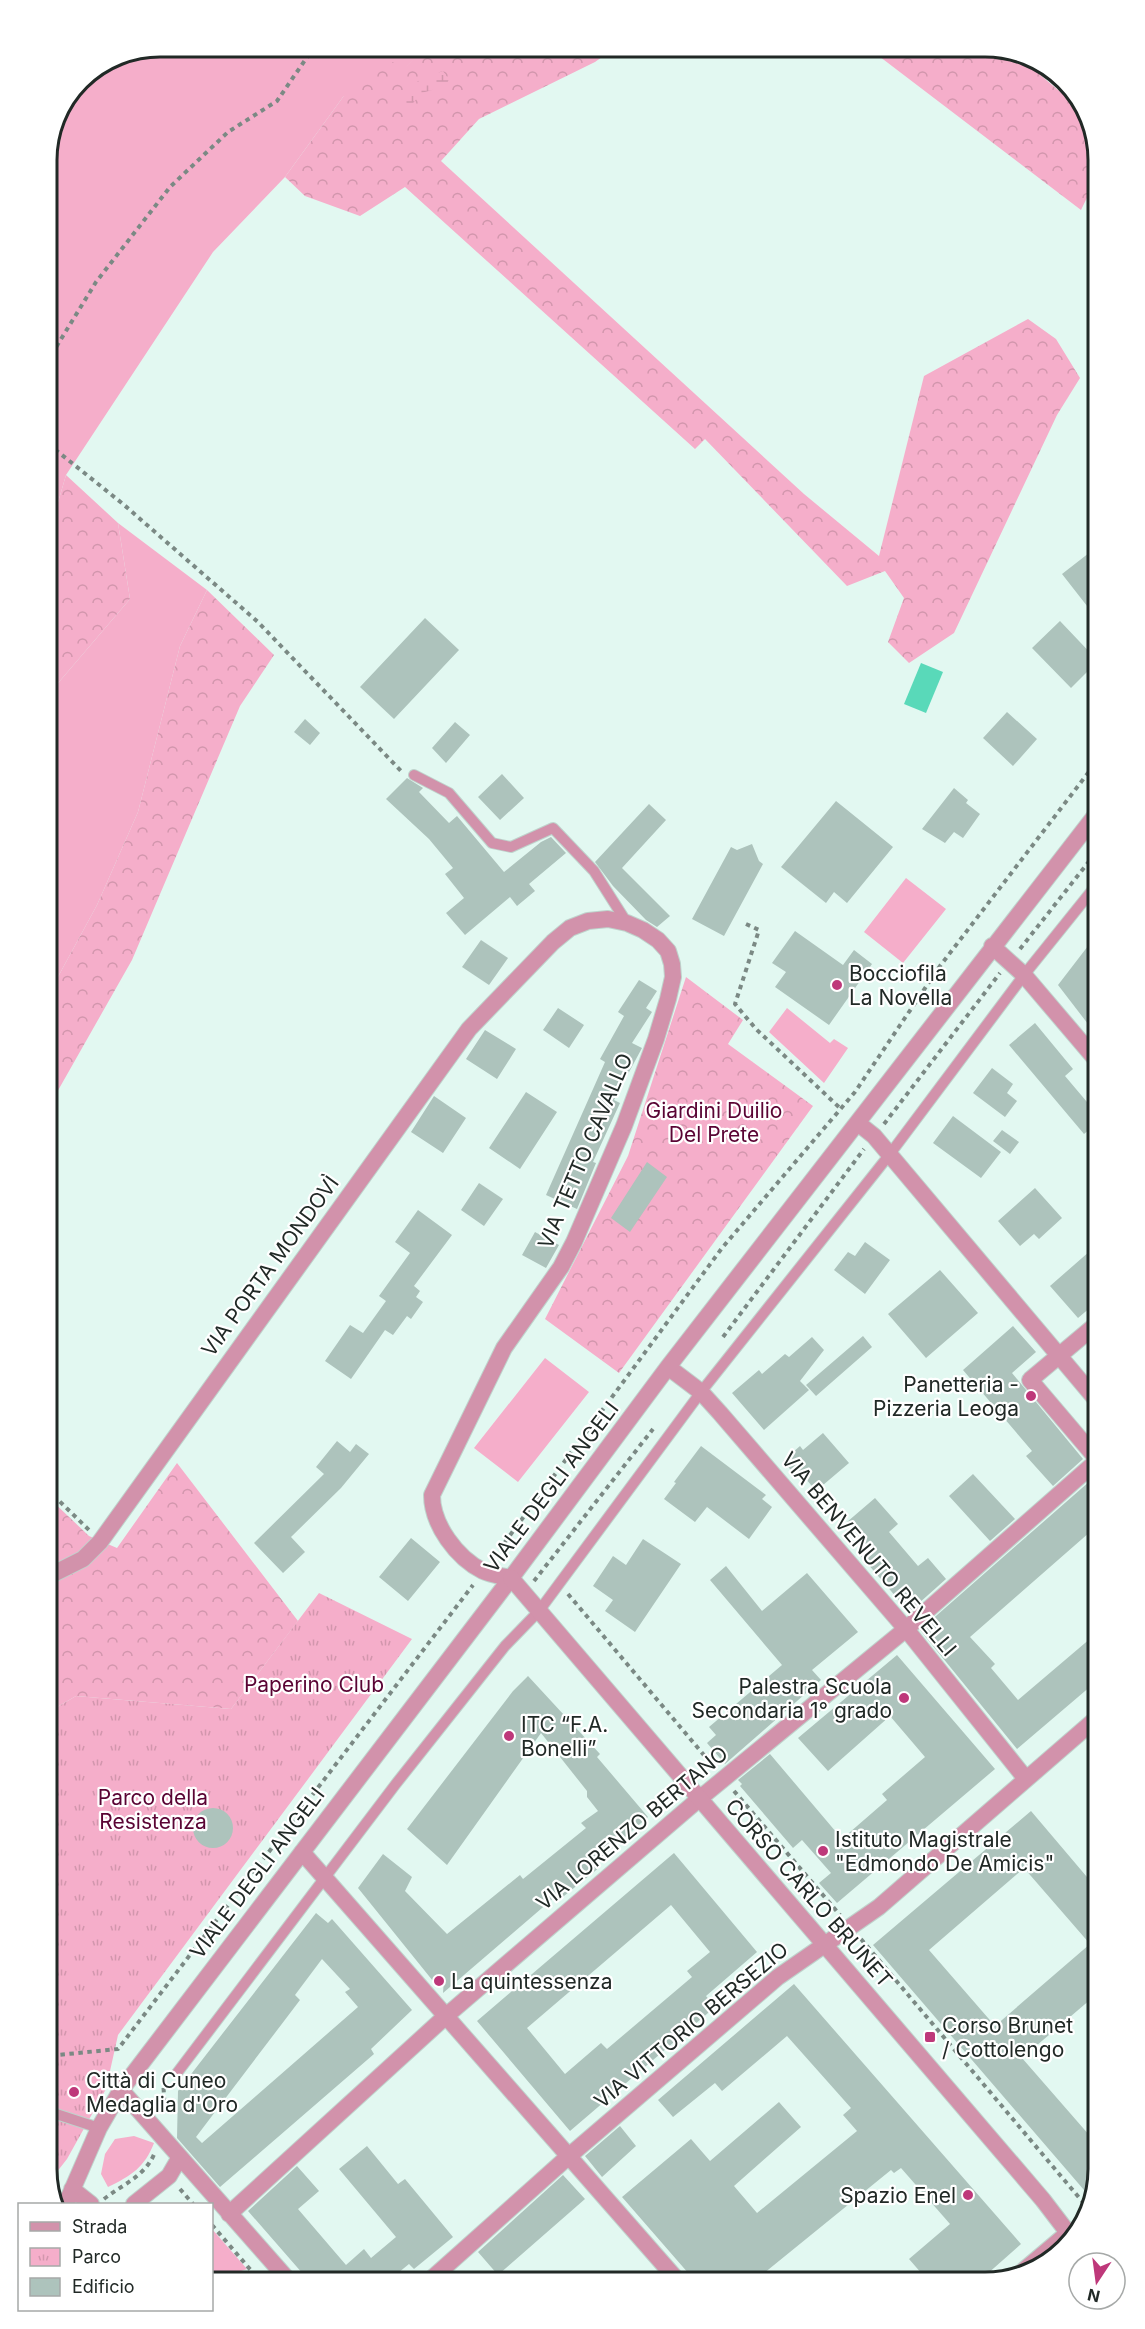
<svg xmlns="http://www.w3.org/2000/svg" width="1145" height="2329" viewBox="0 0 1145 2329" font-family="Inter,sans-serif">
<defs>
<pattern id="forest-crowns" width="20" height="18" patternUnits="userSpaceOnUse" patternTransform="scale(1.5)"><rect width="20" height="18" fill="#f5aeca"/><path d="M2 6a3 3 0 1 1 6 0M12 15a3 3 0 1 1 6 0" fill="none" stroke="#d296ad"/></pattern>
<pattern id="wetland-marsh" width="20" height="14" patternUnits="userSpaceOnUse" patternTransform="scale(1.5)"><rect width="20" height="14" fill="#f5aeca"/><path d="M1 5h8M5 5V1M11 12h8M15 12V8" fill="none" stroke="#d296ad"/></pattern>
<pattern id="park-tufts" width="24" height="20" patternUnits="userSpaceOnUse" patternTransform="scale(1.5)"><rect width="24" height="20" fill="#f5aeca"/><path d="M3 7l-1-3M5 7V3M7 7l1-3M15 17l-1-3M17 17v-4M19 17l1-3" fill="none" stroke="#d296ad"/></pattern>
</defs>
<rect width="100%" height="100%" fill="#e2f8f1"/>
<path fill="#f5aeca" d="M 160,47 L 424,47 L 405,69 L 343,97 L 285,177 L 213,252 L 66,475 L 47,540 L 47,153 L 80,80 L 117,55 Z
M 118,523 L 207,590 L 180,646 L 138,812 L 97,905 L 47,997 L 47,696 L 130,599 Z
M 906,878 L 946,909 L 903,963 L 864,932 Z
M 787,1008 L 830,1043 L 834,1039 L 848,1048 L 824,1083 L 769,1032 Z
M 545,1358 L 589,1392 L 518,1482 L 474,1448 Z
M 134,2136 L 154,2143 C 145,2167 131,2176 108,2187 L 101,2174 L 105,2154 L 115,2139 Z
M 212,2229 L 247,2269 L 229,2275 L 224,2282 L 212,2282 Z"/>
<path fill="url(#forest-crowns)" d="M 424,47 L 616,47 L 595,62 L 479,119 L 441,161 L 804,494 L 879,556 L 924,376 L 1028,319 L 1056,339 L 1080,378 L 1057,415 L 954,633 L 909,663 L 888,642 L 904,598 L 885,571 L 847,586 L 705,439 L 695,449 L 405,187 L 360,216 L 305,196 L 285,177 L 343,97 L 388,60 L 405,68 Z
M 867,47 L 956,47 L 961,50 L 965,47 L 993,47 L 1019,57 L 1090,117 L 1098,160 L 1098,175 L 1081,210 Z
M 66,475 L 118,523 L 130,599 L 47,696 L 47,540 Z
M 207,590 L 274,655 L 240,706 L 132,960 L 56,1094 L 47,1102 L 47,997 L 97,905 L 138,812 L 180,646 Z
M 686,977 L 743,1020 L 728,1044 L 813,1106 L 619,1373 L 545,1319 L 628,1156 Z
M 177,1463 L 298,1621 L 231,1709 L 76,1696 L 47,1713 L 47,1496 L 89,1536 L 117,1548 Z"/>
<path fill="url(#wetland-marsh)" d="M 443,71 L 449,80 L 444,87 L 421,93 L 410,107 L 404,107 C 408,80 420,80 443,71 Z"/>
<path fill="url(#park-tufts)" d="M 319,1593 L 412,1639 L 118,2035 L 106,2089 L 67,2159 L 49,2182 L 47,2169 L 47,1713 L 76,1696 L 231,1709 Z"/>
<path fill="#59d9b9" d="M 921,663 L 943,672 L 926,713 L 904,704 Z"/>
<path fill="#adc3bc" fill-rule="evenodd" d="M 1098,546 L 1098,620 L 1062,574 Z
M 425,618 L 459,650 L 394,719 L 360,687 Z
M 1060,621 L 1098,661 L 1071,688 L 1032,648 Z
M 1007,712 L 1037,739 L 1013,766 L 983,738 Z
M 305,719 L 320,733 L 310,745 L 294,732 Z
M 455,722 L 470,735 L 446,763 L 432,748 Z
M 502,774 L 524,798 L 500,820 L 478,797 Z
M 407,778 L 423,788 L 419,792 L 449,823 L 457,816 L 504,872 L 541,842 L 551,837 L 566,853 L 529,884 L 535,891 L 517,906 L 510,897 L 465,935 L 446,913 L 464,898 L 445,874 L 453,868 L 429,839 L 386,799 Z
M 954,788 L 968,800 L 966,803 L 980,814 L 963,838 L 954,832 L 945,843 L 922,829 Z
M 836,801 L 893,847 L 847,903 L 834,892 L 826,903 L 781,867 Z
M 649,804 L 666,820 L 622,868 L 670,916 L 657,927 L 646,920 L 613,886 L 595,862 Z
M 752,844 L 759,861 L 763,864 L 724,936 L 692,919 L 731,847 L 737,850 Z
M 795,931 L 843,965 L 854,950 L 872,964 L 829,1025 L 775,987 L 786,972 L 772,963 Z
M 1098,933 L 1098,962 L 1087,978 L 1098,992 L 1098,1037 L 1058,985 Z
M 481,940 L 508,958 L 489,985 L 462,967 Z
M 639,980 L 657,991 L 646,1008 L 652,1012 L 632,1043 L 642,1048 L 614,1100 L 620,1103 L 593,1162 L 596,1163 L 577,1209 L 546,1195 L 605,1062 L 600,1059 L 624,1016 L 618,1012 Z
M 558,1008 L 584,1025 L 569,1048 L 543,1030 Z
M 1035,1023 L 1073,1069 L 1065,1076 L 1098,1115 L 1098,1122 L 1084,1134 L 1009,1045 Z
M 485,1030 L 516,1049 L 497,1079 L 466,1059 Z
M 992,1068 L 1013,1084 L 1007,1093 L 1017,1101 L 1005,1117 L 973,1093 Z
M 526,1092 L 557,1112 L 520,1169 L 489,1148 Z
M 434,1096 L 466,1118 L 443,1153 L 411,1132 Z
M 953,1116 L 1001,1152 L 981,1178 L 933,1143 Z
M 1002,1130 L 1019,1142 L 1010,1154 L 993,1141 Z
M 647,1162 L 667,1177 L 630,1232 L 611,1218 Z
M 479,1183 L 503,1199 L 484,1226 L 461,1210 Z
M 1035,1188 L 1062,1218 L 1039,1239 L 1034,1234 L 1020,1246 L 998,1221 Z
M 418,1210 L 452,1235 L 414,1286 L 420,1291 L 416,1297 L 423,1302 L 411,1319 L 407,1316 L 393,1335 L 385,1330 L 351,1379 L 325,1361 L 350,1325 L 363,1333 L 386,1301 L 379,1296 L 410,1253 L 395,1242 Z
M 535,1232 L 559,1245 L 546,1268 L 522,1255 Z
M 865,1242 L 890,1260 L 865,1294 L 834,1270 L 848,1252 L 855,1256 Z
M 1098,1244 L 1098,1301 L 1078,1318 L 1050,1286 Z
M 940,1270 L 978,1313 L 926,1358 L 888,1314 Z
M 1013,1326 L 1036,1352 L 1012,1373 L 1083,1459 L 1053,1486 L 1026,1456 L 1032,1451 L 963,1370 Z
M 863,1336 L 872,1347 L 816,1396 L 806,1385 Z
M 812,1337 L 824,1350 L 800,1381 L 809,1390 L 764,1430 L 732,1393 L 759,1370 L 762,1374 L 785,1354 L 789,1357 Z
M 823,1433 L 849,1463 L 816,1491 L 801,1473 L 797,1477 L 783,1461 L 800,1446 L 803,1450 Z
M 337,1441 L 350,1452 L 356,1444 L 369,1454 L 341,1488 L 291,1537 L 305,1552 L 283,1573 L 254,1543 L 324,1474 L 316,1467 Z
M 701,1446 L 766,1495 L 762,1499 L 772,1507 L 749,1539 L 707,1507 L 695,1522 L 664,1499 L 676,1483 L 674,1482 Z
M 973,1474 L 1015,1519 L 990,1541 L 949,1496 Z
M 1098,1474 L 1098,1525 L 970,1637 L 995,1664 L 991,1668 L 1018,1700 L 1098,1632 L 1098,1680 L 1017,1749 L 920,1630 Z
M 875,1498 L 898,1524 L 889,1532 L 918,1566 L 928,1558 L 946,1579 L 909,1612 L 861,1556 L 870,1549 L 847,1522 Z
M 411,1538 L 440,1562 L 408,1601 L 379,1577 Z
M 643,1539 L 681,1564 L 635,1632 L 605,1611 L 613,1600 L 593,1586 L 613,1556 L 626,1565 Z
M 726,1566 L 762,1611 L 807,1573 L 858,1632 L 812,1670 L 821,1680 L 725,1764 L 707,1743 L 716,1735 L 709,1727 L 782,1665 L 710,1580 Z
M 897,1655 L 995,1769 L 837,1903 L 819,1883 L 831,1873 L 802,1840 L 793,1848 L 740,1786 L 742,1784 L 738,1780 L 770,1754 L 842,1839 L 887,1800 L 882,1794 L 925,1757 L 890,1716 L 828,1771 L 798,1738 Z
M 528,1676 L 600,1754 L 597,1757 L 648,1817 L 596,1862 L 600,1867 L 559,1900 L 556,1896 L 443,1993 L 444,1979 L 437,1986 L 358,1888 L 383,1854 L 412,1877 L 405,1891 L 447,1934 L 520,1875 L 523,1879 L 586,1828 L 581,1823 L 598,1811 L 587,1797 L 587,1791 L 541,1733 L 447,1865 L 407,1829 L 513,1691 Z
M193 1828a20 20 0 1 1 40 0a20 20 0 1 1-40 0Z
M 1031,1811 L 1098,1890 L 1098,1993 L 1022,2058 L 1090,2136 L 1098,2128 L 1098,2169 L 1090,2197 L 873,1945 ZM 1024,1868 L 1090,1944 L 995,2026 L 929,1950 Z
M 674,1853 L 757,1952 L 706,1996 L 715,2007 L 570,2131 L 477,2021 ZM 671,1905 L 710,1952 L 687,1971 L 692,1977 L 607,2049 L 601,2043 L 565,2074 L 527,2028 Z
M 316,1913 L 328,1923 L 332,1919 L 412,2010 L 371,2049 L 374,2054 L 220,2187 L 177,2138 L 178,2091 ZM 322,1959 L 350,1989 L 345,1992 L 358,2007 L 202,2143 L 196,2137 L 300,2000 L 295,1995 Z
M 794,1984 L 1021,2244 L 977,2283 L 929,2282 L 909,2259 L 950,2224 L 901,2168 L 894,2173 L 891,2170 L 753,2282 L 696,2282 L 622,2197 L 691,2139 L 710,2161 L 779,2102 L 801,2127 L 734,2186 L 757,2213 L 857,2131 L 843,2115 L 851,2108 L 787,2036 L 722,2091 L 715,2083 L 673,2117 L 658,2100 Z
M 620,2126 L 636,2146 L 602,2177 L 585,2156 Z
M 367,2146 L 398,2184 L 405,2179 L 453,2237 L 414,2269 L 409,2264 L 387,2282 L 310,2282 L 248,2211 L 297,2166 L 319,2191 L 298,2209 L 346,2265 L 364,2249 L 371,2258 L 396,2237 L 339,2169 Z
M 563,2175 L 585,2199 L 498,2275 L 478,2252 Z"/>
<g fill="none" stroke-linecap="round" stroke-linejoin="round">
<defs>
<path id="service" d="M 414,775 L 449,793 L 492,843 L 511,847 L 553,828 L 594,871 L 627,923
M 177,2073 L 395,1785 L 505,1646 L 539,1611 L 701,1392 L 890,1154 L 1024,975 L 1098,883
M 47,2111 L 99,2128"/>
<path id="minor" d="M 992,946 L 1024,975 L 1098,1062
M 859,1124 L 874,1136 L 1098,1402
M 668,1367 L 701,1392 L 720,1413 L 906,1629 L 1026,1779
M 1098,1460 L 1030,1380 L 1098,1323
M 47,1577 L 83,1559 L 100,1542 L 469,1029 L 553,942 L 570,928 L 588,921 L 608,919 L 627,923 L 643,930 L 658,940 L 668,951 L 672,964 L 673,977 L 668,999 L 656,1039 L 624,1126 L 574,1242 L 561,1267 L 504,1348 L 432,1495 C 432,1525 457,1558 483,1571 C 491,1575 503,1576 511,1578
M 302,1852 L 679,2282
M 121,2090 L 290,2282
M 72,2189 L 91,2204
M 66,2204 L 99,2128 L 121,2090 L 511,1578 L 668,1367 L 1098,812
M 134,2204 L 169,2176 L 180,2157
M 229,2214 L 446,2016 L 699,1799 L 906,1629 L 1098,1460
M 1017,2276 L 1068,2233 L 1081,2227
M 428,2282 L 569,2156 L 778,1977 L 879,1907 L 1098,1717"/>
<path id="tertiary" d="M 511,1578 L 1043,2200 L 1072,2238"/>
</defs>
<use href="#service" stroke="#bfd3cc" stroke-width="12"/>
<use href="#minor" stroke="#bfd3cc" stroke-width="18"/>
<use href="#tertiary" stroke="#bfd3cc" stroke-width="18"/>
<path stroke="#7b8984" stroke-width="4" stroke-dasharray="4.5 4.5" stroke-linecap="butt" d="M 47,185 L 47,151
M 47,362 L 96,282 L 170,187 L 228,132 L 277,101 L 314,47
M 47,446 L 52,447 L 123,504 L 258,622 L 401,771
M 746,924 L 759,930 L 735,1004 L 756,1029 L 841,1109
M 1020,949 L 1098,850
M 884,1124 L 1000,973
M 723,1337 L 864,1149
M 47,1489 L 89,1530
M 494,1557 L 722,1248 L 855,1092 L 940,966 L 1098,760
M 534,1581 L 653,1429
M 568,1594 L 714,1767
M 734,1791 L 840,1915
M 861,1939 L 1087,2207
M 47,2066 L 58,2055 L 118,2049 L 473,1585
M 163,2079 L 165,2113
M 180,2189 L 193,2204
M 104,2199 C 123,2184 146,2176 155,2152
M 212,2225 L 261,2282
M 243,2282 L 253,2273"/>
<use href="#service" stroke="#d292ab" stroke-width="10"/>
<use href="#minor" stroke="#d292ab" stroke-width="16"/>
<use href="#tertiary" stroke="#d292ab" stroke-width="16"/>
</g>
<g fill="#be387a" stroke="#fff" stroke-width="2">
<circle cx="837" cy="985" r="6"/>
<circle cx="1031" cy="1396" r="6"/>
<circle cx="904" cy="1698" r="6"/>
<circle cx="509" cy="1736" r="6"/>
<circle cx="823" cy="1851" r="6"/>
<circle cx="439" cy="1981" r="6"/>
<rect x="924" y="2031" width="12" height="12" rx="3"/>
<circle cx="74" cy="2092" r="6"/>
<circle cx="968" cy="2195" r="6"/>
</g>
<g text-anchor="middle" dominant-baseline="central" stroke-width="4.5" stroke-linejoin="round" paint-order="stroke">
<g font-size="21" fill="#212926" stroke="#fff" text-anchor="start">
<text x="849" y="973">Bocciofila<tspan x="849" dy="24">La Novella</tspan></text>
<text x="1019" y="1384" text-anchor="end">Panetteria -<tspan x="1019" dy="24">Pizzeria Leoga</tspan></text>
<text x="892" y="1686" text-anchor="end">Palestra Scuola<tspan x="892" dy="24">Secondaria 1° grado</tspan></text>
<text x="521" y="1724">ITC “F.A.<tspan x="521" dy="24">Bonelli”</tspan></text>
<text x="835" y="1839">Istituto Magistrale<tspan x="835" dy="24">"Edmondo De Amicis"</tspan></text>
<text x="451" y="1981">La quintessenza</text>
<text x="942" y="2025">Corso Brunet<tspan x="942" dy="24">/ Cottolengo</tspan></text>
<text x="86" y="2080">Città di Cuneo<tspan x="86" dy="24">Medaglia d'Oro</tspan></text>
<text x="956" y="2195" text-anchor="end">Spazio Enel</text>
</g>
<g font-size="21" fill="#5a0434" stroke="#fff">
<text x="714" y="1110">Giardini Duilio<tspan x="714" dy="24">Del Prete</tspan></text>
<text x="314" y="1684">Paperino Club</text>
<text x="153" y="1797">Parco della<tspan x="153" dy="24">Resistenza</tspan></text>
</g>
<g font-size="21" fill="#212926" stroke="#fff">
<text transform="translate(585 1151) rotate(-67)">VIA TETTO CAVALLO</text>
<text transform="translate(270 1266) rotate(-54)">VIA PORTA MONDOVÌ</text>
<text transform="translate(551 1487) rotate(-53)">VIALE DEGLI ANGELI</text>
<text transform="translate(869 1554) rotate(50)">VIA BENVENUTO REVELLI</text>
<text transform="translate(632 1828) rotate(-40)">VIA LORENZO BERTANO</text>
<text transform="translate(257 1873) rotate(-53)">VIALE DEGLI ANGELI</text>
<text transform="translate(809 1893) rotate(49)">CORSO CARLO BRUNET</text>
<text transform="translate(691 2025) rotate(-40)">VIA VITTORIO BERSEZIO</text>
</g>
</g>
<path d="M0 0H1145V2329H0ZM160 57H985A103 103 0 0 1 1088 160V2169A103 103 0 0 1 985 2272H160A103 103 0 0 1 57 2169V160A103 103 0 0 1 160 57Z" fill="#fff" fill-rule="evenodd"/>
<path fill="none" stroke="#212926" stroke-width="3" d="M160 57H985A103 103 0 0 1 1088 160V2169A103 103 0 0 1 985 2272H160A103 103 0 0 1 57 2169V160A103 103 0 0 1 160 57Z"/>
<rect x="18" y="2203" width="195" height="108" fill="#ffffff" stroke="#a6a9a8" stroke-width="1.5"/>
<rect x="30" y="2222" width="30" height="9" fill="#d292ab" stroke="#a6a9a8" stroke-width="1.5"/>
<text x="72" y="2233" font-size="18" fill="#212926">Strada</text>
<rect x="30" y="2248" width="30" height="18" fill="url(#park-tufts)" stroke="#a6a9a8" stroke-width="1.5"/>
<text x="72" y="2263" font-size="18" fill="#212926">Parco</text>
<rect x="30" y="2278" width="30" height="18" fill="#adc3bc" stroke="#a6a9a8" stroke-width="1.5"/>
<text x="72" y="2293" font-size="18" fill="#212926">Edificio</text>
<g transform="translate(1097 2281) rotate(193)"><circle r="28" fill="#ffffff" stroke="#a6a9a8" stroke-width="1.5"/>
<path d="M0-4.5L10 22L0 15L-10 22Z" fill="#be387a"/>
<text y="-9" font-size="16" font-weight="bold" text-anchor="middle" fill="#212926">N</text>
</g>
</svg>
